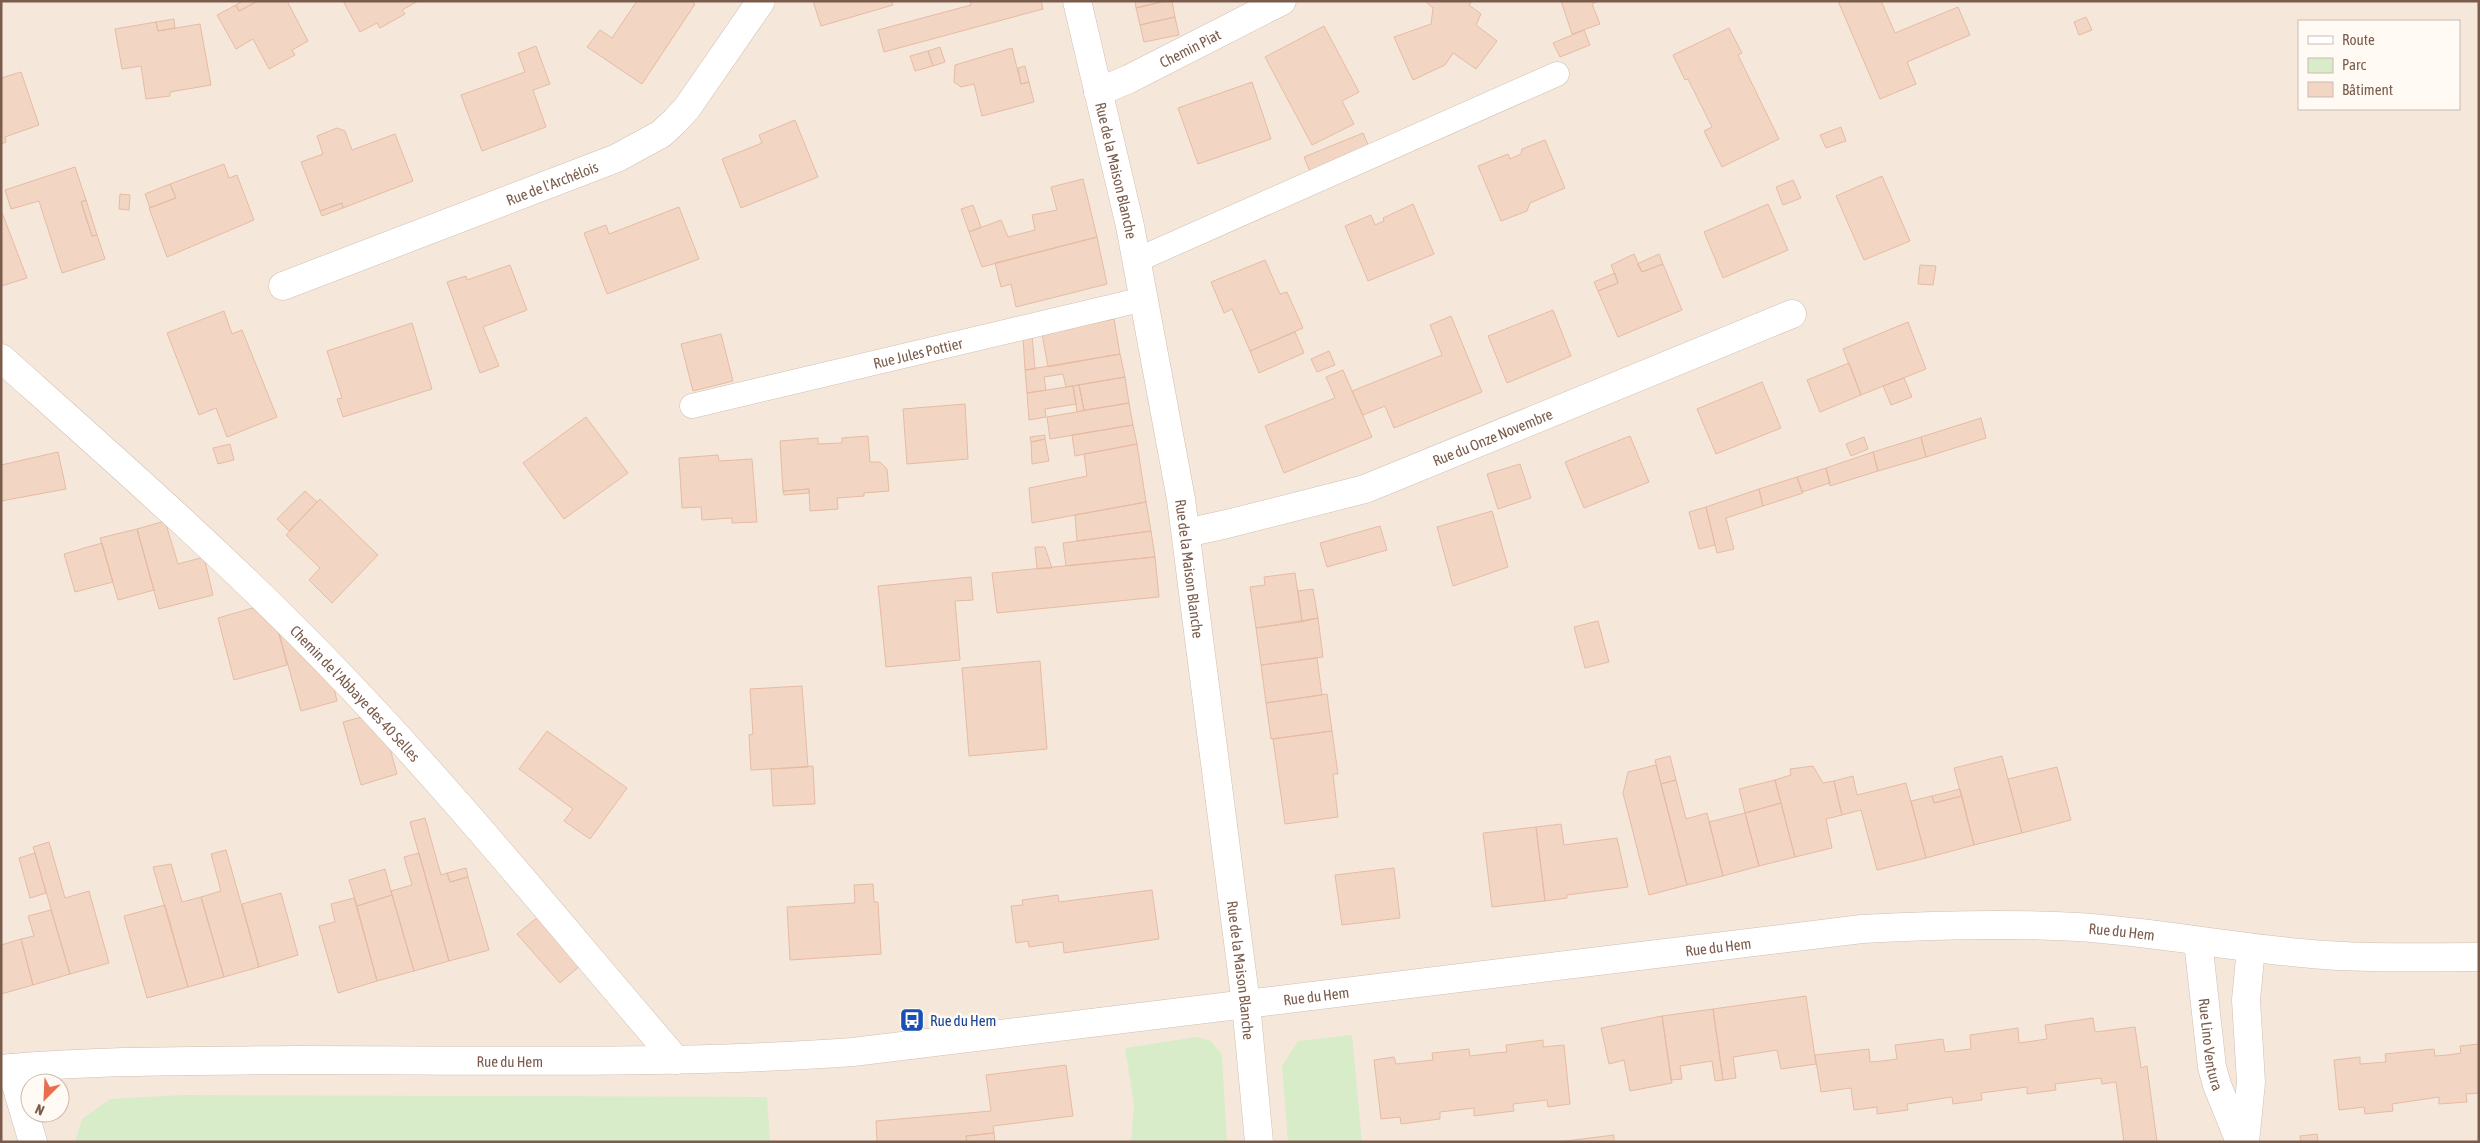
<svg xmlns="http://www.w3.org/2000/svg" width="2480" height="1143" viewBox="0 0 2480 1143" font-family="'Asap Condensed',sans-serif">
<rect width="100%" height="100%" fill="#fdf6ec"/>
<path fill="#f5e8da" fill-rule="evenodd" d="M 1,1 L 2479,1 L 2479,1142 L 1,1142 ZM 2299,21 L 2459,21 L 2459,109 L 2299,109 ZM 30,1083 L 60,1083 L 60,1113 L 30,1113 Z"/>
<path fill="#d8ecc9" d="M 1352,1035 L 1362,1142 L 1288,1142 L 1282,1066 L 1298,1041 Z
M 1197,1037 L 1211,1041 L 1222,1055 L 1227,1142 L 1131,1142 L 1134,1105 L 1125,1048 Z
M 181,1095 L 767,1097 L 770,1142 L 75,1142 L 82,1119 L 110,1099 Z"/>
<path fill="#f3d5c3" stroke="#e6bba3" d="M 242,1 L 258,1 L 239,11 L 236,5 Z
M 258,1 L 287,1 L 308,41 L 292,50 L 295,55 L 269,69 L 253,39 L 236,49 L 217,15 L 236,5 L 239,11 Z
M 343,1 L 418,1 L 402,10 L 405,14 L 380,28 L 377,23 L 360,32 Z
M 637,1 L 690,1 L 695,4 L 642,84 L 587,47 L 600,30 L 612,38 Z
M 813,1 L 892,1 L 893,5 L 821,26 Z
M 970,1 L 1041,1 L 1043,9 L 884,52 L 878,30 L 971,5 Z
M 1135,1 L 1165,1 L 1136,8 Z
M 1165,1 L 1172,1 L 1175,17 L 1140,25 L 1136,8 Z
M 1425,1 L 1472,1 L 1469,5 L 1481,14 L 1476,25 L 1497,41 L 1476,69 L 1453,53 L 1445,65 L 1413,80 L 1394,37 L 1431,24 L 1433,8 Z
M 1561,1 L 1598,1 L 1592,4 L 1600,24 L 1572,34 Z
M 1838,1 L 1881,1 L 1895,33 L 1958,7 L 1970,35 L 1907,62 L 1916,84 L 1880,99 Z
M 1175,17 L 1179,35 L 1144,42 L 1140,25 Z
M 2086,17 L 2092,30 L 2079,35 L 2074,22 Z
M 174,19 L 175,28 L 158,31 L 156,22 Z
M 156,22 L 158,31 L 200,24 L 211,85 L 170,92 L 170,96 L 146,99 L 141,66 L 122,69 L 115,29 Z
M 1324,26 L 1359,92 L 1342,101 L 1354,124 L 1312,145 L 1265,57 Z
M 1729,28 L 1742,53 L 1738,55 L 1779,139 L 1722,167 L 1704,131 L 1712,127 L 1688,79 L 1685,80 L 1673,55 Z
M 1584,30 L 1590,45 L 1560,57 L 1553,43 Z
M 536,46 L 550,84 L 533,90 L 546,127 L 482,151 L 461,95 L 525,72 L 518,53 Z
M 940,47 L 945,62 L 933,66 L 928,51 Z
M 1012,48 L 1021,84 L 1029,82 L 1034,102 L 982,116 L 974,84 L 961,87 L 954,82 L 955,65 Z
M 928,51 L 933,66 L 915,71 L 910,56 Z
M 1025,66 L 1029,82 L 1021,84 L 1018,68 Z
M 21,72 L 39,125 L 5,137 L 6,142 L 1,144 L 1,78 Z
M 1252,82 L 1271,139 L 1198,164 L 1178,108 Z
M 795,120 L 818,177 L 741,208 L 722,159 L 762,143 L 759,135 Z
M 1841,127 L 1846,141 L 1826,148 L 1820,135 Z
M 337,128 L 345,131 L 352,150 L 395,134 L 413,181 L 343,208 L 342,203 L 320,211 L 301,162 L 323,154 L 317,136 Z
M 1363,133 L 1369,147 L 1310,172 L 1304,157 Z
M 1545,140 L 1565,188 L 1530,203 L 1527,211 L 1501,221 L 1478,166 L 1508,154 L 1510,159 L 1521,154 L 1522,149 Z
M 224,164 L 229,178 L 237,175 L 254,220 L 167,257 L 149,208 L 176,198 L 170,184 Z
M 75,167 L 86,200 L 81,202 L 92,236 L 97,235 L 105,259 L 62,273 L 39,201 L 11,209 L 5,190 Z
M 1882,176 L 1910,241 L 1864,260 L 1836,196 Z
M 1083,179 L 1097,237 L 982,267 L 969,232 L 1001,220 L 1008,237 L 1035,230 L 1032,215 L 1057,210 L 1051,187 Z
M 1793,180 L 1801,198 L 1783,205 L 1776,187 Z
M 170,184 L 176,198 L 150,208 L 145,194 Z
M 120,194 L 130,195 L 129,210 L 119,209 Z
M 86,200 L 97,235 L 92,236 L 81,202 Z
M 342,203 L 343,208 L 322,216 L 320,211 Z
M 1413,204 L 1434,254 L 1368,281 L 1345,226 L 1371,215 L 1375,225 L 1384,221 L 1383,218 Z
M 1768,204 L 1788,250 L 1723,278 L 1704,232 Z
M 973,205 L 981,227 L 969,232 L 961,209 Z
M 679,207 L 699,259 L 607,294 L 584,233 L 606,225 L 609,234 Z
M 1,210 L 27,278 L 1,286 Z
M 1097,237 L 1107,284 L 1016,307 L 1011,284 L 1001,287 L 995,263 Z
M 1634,254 L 1642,272 L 1663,264 L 1682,310 L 1618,337 L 1598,291 L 1618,283 L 1611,265 Z
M 1659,254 L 1663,264 L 1642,272 L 1637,264 Z
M 1265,260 L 1280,294 L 1287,292 L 1303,328 L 1250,351 L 1232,309 L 1224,313 L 1211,282 Z
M 510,265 L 527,310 L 483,327 L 499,366 L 480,373 L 447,282 L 466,276 L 467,280 Z
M 1920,265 L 1936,266 L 1933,285 L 1918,284 Z
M 1615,273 L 1618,283 L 1598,291 L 1594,282 Z
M 1553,310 L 1571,356 L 1507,383 L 1488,336 Z
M 224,311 L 232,334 L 242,330 L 277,417 L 227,437 L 216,408 L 199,415 L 167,333 Z
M 1451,316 L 1482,392 L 1394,428 L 1385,406 L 1363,415 L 1352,391 L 1442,355 L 1430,325 Z
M 1114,319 L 1120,354 L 1048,367 L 1042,333 Z
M 1908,322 L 1926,369 L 1861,395 L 1843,349 Z
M 412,323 L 432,389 L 343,417 L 337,399 L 342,398 L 327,351 Z
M 1295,332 L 1304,353 L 1259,373 L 1250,351 Z
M 721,334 L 733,381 L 693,391 L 681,344 Z
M 1032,335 L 1035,369 L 1025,370 L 1023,337 Z
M 1329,351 L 1335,365 L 1317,372 L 1311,359 Z
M 1120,354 L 1125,377 L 1066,387 L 1063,374 L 1044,377 L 1046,390 L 1027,393 L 1025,370 Z
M 1849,363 L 1861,395 L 1820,412 L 1807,380 Z
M 1343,370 L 1372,437 L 1284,473 L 1265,426 L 1335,398 L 1326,377 Z
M 1125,377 L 1129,403 L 1084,410 L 1079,385 Z
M 1904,378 L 1912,397 L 1891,405 L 1883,386 Z
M 1762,382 L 1781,428 L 1716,454 L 1697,409 Z
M 1079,385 L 1084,410 L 1077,412 L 1073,386 Z
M 1073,386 L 1076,404 L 1045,409 L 1046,417 L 1029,420 L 1027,393 Z
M 1129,403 L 1133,425 L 1050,439 L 1047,417 Z
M 965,404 L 968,459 L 907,464 L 903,409 Z
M 586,417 L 628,473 L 564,519 L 523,463 Z
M 1981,418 L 1986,438 L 1926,457 L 1921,437 Z
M 1133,425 L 1137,444 L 1075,456 L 1072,435 Z
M 1045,435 L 1045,439 L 1031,442 L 1030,437 Z
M 868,436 L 870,462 L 880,462 L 887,469 L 889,491 L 864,493 L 864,496 L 837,498 L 838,509 L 810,511 L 809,489 L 783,491 L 780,441 L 818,438 L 818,444 L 842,443 L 842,438 Z
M 1630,436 L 1649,482 L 1584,508 L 1565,462 Z
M 1864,437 L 1868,449 L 1851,456 L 1846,444 Z
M 1921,437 L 1926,457 L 1878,471 L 1873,452 Z
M 1045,439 L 1049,461 L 1032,464 L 1031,442 Z
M 230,444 L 234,460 L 218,464 L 213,448 Z
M 1137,444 L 1146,502 L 1032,523 L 1029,488 L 1087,476 L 1084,454 Z
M 58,452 L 66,489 L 1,501 L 1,465 Z
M 1873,452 L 1878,471 L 1830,486 L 1826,468 Z
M 718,455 L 719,461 L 752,459 L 757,522 L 732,523 L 732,518 L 702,520 L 701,507 L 682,508 L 679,458 Z
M 1520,464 L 1531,498 L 1498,509 L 1487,474 Z
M 1826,468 L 1830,483 L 1802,492 L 1797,477 Z
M 1797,477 L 1803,493 L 1763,506 L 1759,489 Z
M 809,489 L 809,493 L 784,495 L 783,491 Z
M 1759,489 L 1763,506 L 1726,518 L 1734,549 L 1717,553 L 1706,507 Z
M 305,491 L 317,502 L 289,531 L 277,519 Z
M 320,499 L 378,555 L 332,603 L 309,580 L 320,568 L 286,535 Z
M 1146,502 L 1151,531 L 1077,541 L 1075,515 Z
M 1706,507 L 1715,545 L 1699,549 L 1689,512 Z
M 1492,511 L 1508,567 L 1453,586 L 1437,527 Z
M 165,521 L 178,564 L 204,557 L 213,595 L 159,609 L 137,529 Z
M 1380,526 L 1387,550 L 1327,567 L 1320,543 Z
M 137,529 L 154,590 L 118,600 L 100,538 Z
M 1151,531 L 1155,557 L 1066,566 L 1063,543 Z
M 102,543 L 113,582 L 75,592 L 64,554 Z
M 1035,547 L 1045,547 L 1052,568 L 1037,569 Z
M 1155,557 L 1159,597 L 997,613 L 992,573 Z
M 1295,573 L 1302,622 L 1256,628 L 1250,587 L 1265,585 L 1264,577 Z
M 971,577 L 973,600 L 955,601 L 960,660 L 886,667 L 878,586 Z
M 1313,589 L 1318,618 L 1302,622 L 1298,591 Z
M 256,607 L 278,630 L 287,665 L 234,680 L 218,618 Z
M 1318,618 L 1323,657 L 1261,665 L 1256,628 Z
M 1598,621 L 1609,662 L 1585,668 L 1574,627 Z
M 278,630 L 334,688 L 337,701 L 301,711 Z
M 1317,658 L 1322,695 L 1266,703 L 1261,665 Z
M 1040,661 L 1047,749 L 969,756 L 962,668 Z
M 802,686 L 808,767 L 751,770 L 749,735 L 753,734 L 750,689 Z
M 1327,694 L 1332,731 L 1271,739 L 1266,703 Z
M 362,717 L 389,745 L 397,774 L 361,785 L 343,722 Z
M 547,731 L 627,788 L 590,839 L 564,821 L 573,809 L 519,769 Z
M 1332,731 L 1338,774 L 1333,774 L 1338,817 L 1285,824 L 1273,739 Z
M 1670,756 L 1676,780 L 1661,784 L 1655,760 Z
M 2002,756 L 2022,833 L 1974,845 L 1954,768 Z
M 1656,765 L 1687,885 L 1649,895 L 1623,793 L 1628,772 Z
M 813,766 L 815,804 L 773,806 L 771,769 Z
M 1813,766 L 1823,783 L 1834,781 L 1842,815 L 1826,819 L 1832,848 L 1795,857 L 1775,780 L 1791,775 L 1790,769 Z
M 2057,767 L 2071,820 L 2022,833 L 2008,779 Z
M 1853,776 L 1857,795 L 1906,783 L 1926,858 L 1877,870 L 1861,810 L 1842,815 L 1834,781 Z
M 1676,780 L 1686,819 L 1707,813 L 1723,876 L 1687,885 L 1661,784 Z
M 1775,780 L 1781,803 L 1745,813 L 1739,789 Z
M 1960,789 L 1962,796 L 1934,803 L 1932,796 Z
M 1932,796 L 1934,803 L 1962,796 L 1974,845 L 1926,858 L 1911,801 Z
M 1781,803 L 1795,857 L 1759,866 L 1745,813 Z
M 1745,813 L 1759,866 L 1723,876 L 1709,822 Z
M 425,818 L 441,875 L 447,873 L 450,882 L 468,877 L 489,950 L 449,961 L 410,822 Z
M 1561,824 L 1564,845 L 1617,838 L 1628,887 L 1567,895 L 1567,898 L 1545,901 L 1536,827 Z
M 1536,827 L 1545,901 L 1492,907 L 1483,833 Z
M 49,842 L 65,898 L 89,891 L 109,963 L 70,974 L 33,847 Z
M 226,850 L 259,967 L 224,977 L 201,897 L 221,891 L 211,854 Z
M 35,853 L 46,893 L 30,898 L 19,858 Z
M 419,853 L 449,961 L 414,971 L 391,891 L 412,885 L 404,857 Z
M 171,864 L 182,902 L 201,897 L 224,977 L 188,987 L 153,867 Z
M 466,868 L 468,877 L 450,882 L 447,873 Z
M 1394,868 L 1400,918 L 1342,925 L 1335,875 Z
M 385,869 L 392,895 L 357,906 L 349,880 Z
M 873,884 L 874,902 L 878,902 L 881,954 L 790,960 L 787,907 L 855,903 L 854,885 Z
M 1152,890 L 1159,939 L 1064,953 L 1063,942 L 1029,947 L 1028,941 L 1016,943 L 1011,906 L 1023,905 L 1022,900 L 1058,895 L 1059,902 Z
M 281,893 L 298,955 L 259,967 L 242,904 Z
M 392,895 L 414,971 L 377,981 L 357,906 Z
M 354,898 L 377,981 L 338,993 L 319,926 L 335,922 L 331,904 Z
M 165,905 L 188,987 L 147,998 L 124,916 Z
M 51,910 L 70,974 L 33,985 L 21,939 L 34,936 L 28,916 Z
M 539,916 L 582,964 L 560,983 L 517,934 Z
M 21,939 L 33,985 L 1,994 L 1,945 Z
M 1806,996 L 1816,1064 L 1781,1069 L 1777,1050 L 1733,1057 L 1736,1078 L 1723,1080 L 1713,1009 Z
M 1713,1009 L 1723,1080 L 1715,1081 L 1712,1061 L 1680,1066 L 1682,1079 L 1671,1080 L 1662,1016 Z
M 1662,1016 L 1672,1083 L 1630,1091 L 1624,1060 L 1609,1064 L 1601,1028 Z
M 2093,1018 L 2095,1032 L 2135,1027 L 2141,1068 L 2147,1066 L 2157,1142 L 2124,1142 L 2116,1082 L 2102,1084 L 2101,1078 L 2055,1084 L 2056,1090 L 2027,1094 L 2027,1087 L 1981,1093 L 1982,1100 L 1953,1104 L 1952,1097 L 1907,1104 L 1908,1110 L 1877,1114 L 1877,1107 L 1854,1110 L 1851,1088 L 1821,1092 L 1815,1055 L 1869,1049 L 1870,1062 L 1882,1061 L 1897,1059 L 1895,1045 L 1943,1039 L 1945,1052 L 1971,1049 L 1970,1035 L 2018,1028 L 2019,1043 L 2047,1039 L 2045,1025 Z
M 1543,1040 L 1543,1047 L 1564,1045 L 1570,1104 L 1548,1107 L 1547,1100 L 1513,1104 L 1514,1111 L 1474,1116 L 1474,1108 L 1440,1112 L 1440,1119 L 1401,1124 L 1400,1117 L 1381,1119 L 1374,1060 L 1394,1057 L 1396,1064 L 1433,1060 L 1432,1053 L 1469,1049 L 1470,1056 L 1495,1053 L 1507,1052 L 1506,1045 Z
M 2479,1044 L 2479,1093 L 2466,1094 L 2467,1102 L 2439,1104 L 2439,1097 L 2392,1104 L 2393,1111 L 2365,1114 L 2364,1107 L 2339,1110 L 2334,1060 L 2360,1057 L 2360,1064 L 2386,1062 L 2385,1054 L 2434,1049 L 2435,1056 L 2448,1055 L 2461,1053 L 2460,1046 Z
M 1066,1065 L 1073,1116 L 993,1126 L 994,1133 L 966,1136 L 967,1142 L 877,1142 L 876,1121 L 991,1111 L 986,1075 Z
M 994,1133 L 995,1142 L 967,1142 L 966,1136 Z
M 2317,1134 L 2318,1142 L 2301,1142 L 2300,1136 Z
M 1614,1135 L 1614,1142 L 1558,1142 Z"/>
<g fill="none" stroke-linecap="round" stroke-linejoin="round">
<defs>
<g id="service">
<path d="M 1137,260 L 1557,74"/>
<path id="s1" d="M 692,406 L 1144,299"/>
</g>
<g id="minor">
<path id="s2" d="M 1077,1 L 1130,226 L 1181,499 L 1246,1004 L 1259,1142"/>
<path id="s3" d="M 1098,92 L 1129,79 L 1282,1"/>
<path id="s4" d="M 283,286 L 617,158 L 661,134 L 675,121 L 687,108 L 761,1"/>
<path id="s5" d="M 1,358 C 114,459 228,559 334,669 C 454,793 563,929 676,1060"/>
<path id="s6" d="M 1186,533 L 1227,524 L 1365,489 L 1792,314"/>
<path id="s7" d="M 2198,941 L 2212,1067 L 2217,1085 L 2240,1142"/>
<path d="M 11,1068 L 33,1142"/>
<path id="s8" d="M 1,1069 C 99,1060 198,1061 296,1060 C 482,1060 668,1065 853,1052 L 1862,929 C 1934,925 2006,923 2078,927 C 2153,932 2226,946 2301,953 C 2360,959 2419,957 2479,957"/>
<path d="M 2245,1142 L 2251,1082 L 2246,1000 L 2251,948"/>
</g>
</defs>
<use href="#service" stroke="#d1beb0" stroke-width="25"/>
<use href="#minor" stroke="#d1beb0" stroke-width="29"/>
<use href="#service" stroke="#fff" stroke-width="24"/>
<use href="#minor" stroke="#fff" stroke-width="28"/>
</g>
<defs>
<symbol id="bus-square" viewBox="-11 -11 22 22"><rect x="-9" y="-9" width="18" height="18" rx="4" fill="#1a4fb4" stroke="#fffaf3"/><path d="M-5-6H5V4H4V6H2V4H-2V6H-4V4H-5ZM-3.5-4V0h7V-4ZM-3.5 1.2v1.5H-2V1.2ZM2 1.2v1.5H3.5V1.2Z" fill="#fff"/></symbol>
</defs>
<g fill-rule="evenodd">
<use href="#bus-square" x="898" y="1006" width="28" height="28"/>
</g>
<g text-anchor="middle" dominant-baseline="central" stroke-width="5" stroke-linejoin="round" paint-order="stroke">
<g font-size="15" fill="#7a5c4d" stroke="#fffaf3">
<text stroke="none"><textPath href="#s3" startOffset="102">Chemin Piat</textPath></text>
<text stroke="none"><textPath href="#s2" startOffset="174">Rue de la Maison Blanche</textPath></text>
<text stroke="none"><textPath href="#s4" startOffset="288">Rue de l'Archélois</textPath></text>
<text stroke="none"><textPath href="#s1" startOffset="232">Rue Jules Pottier</textPath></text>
<text stroke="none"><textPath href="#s6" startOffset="322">Rue du Onze Novembre</textPath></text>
<text stroke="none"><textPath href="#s2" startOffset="579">Rue de la Maison Blanche</textPath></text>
<text stroke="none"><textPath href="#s5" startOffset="488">Chemin de l'Abbaye des 40 Selles</textPath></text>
<text stroke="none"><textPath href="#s8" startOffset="2129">Rue du Hem</textPath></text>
<text stroke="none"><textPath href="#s8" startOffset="1724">Rue du Hem</textPath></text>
<text stroke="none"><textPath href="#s2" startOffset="984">Rue de la Maison Blanche</textPath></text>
<text stroke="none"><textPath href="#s8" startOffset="1319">Rue du Hem</textPath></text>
<text stroke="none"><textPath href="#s7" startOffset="104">Rue Lino Ventura</textPath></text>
<text stroke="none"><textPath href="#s8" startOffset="509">Rue du Hem</textPath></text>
</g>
<g font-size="15" fill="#164399" stroke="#fffaf3" text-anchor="start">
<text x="930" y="1020">Rue du Hem</text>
</g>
</g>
<rect width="2480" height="1143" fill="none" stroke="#7a5c4d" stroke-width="5"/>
<rect x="2298" y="20" width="162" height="90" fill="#fffaf3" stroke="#cabbb1"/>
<rect x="2308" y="36" width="25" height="8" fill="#ffffff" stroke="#cabbb1"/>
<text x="2342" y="45" font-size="15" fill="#7a5c4d">Route</text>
<rect x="2308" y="58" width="25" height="15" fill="#d8ecc9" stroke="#cabbb1"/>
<text x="2342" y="70" font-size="15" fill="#7a5c4d">Parc</text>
<rect x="2308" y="82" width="25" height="15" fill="#f3d5c3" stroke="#cabbb1"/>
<text x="2342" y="95" font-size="15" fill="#7a5c4d">Bâtiment</text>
<g transform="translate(45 1098) rotate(204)"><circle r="24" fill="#fffaf3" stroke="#cabbb1"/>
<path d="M0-4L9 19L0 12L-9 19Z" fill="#e76f51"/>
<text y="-8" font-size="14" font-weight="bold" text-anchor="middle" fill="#7a5c4d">N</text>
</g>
</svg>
